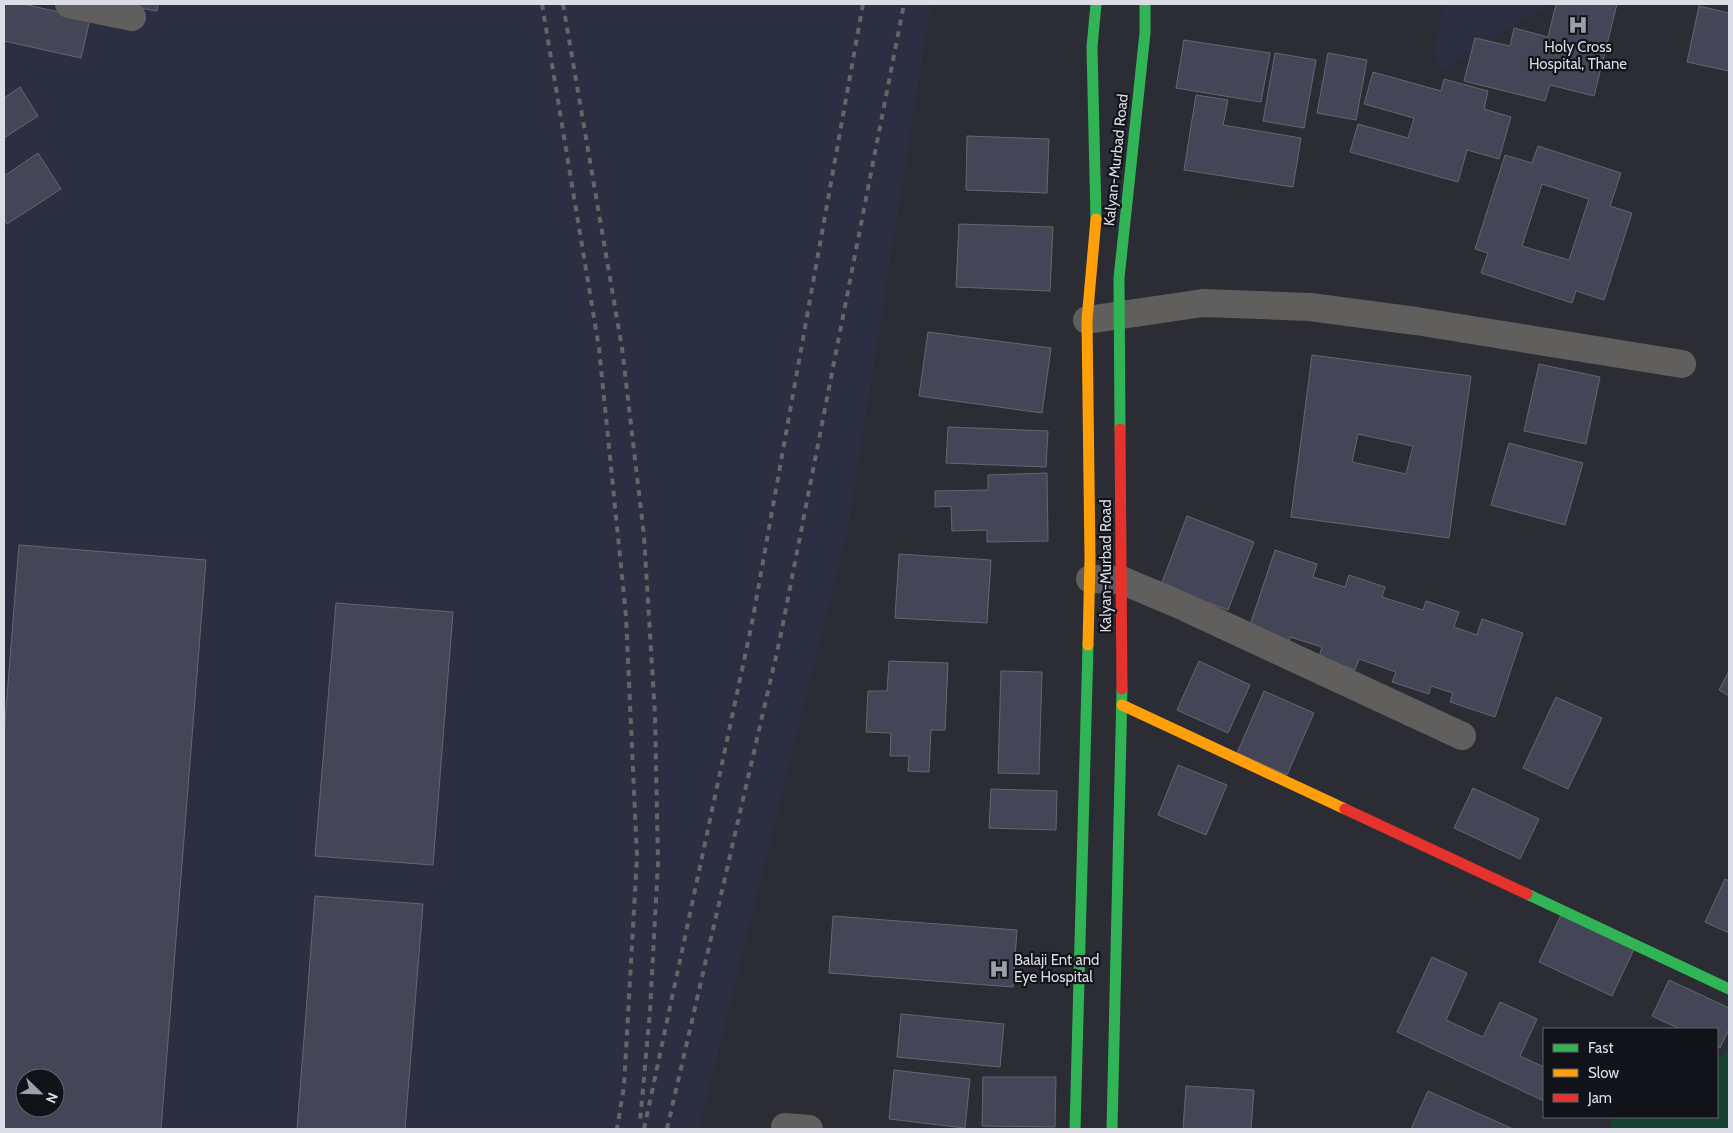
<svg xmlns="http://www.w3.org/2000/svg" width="1733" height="1133" viewBox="0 0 1733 1133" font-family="Cabin,sans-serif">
<rect width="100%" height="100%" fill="#2c2d34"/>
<path fill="#2c2f41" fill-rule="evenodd" d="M 4,4 L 931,4 L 848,528 L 699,1129 L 4,1129 ZM 25,1078 L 55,1078 L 55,1108 L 25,1108 Z
M 1444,4 L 1546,4 L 1545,8 L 1507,29 L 1443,71 L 1434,54 Z"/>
<path fill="#174431" d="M 1729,1050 L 1729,1129 L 1609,1129 L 1612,1117 L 1717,1117 L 1717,1061 Z"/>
<path fill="#444557" stroke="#65676d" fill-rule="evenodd" d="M 4,4 L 23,4 L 90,19 L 81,58 L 4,41 Z
M 117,4 L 158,4 L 157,11 Z
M 1556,4 L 1617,4 L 1594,96 L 1550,85 L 1545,101 L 1464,81 L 1475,38 L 1510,46 L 1514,28 L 1548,37 Z
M 1699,6 L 1729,13 L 1729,71 L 1687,62 Z
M 1184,40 L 1270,53 L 1261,102 L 1176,88 Z
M 1275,53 L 1316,60 L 1304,128 L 1263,121 Z
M 1328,53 L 1367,60 L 1356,120 L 1317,113 Z
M 1373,72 L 1441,91 L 1444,79 L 1488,91 L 1484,109 L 1511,117 L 1499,159 L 1467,150 L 1458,182 L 1350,152 L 1358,124 L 1408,138 L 1414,118 L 1364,104 Z
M 20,87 L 38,116 L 4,138 L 4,98 Z
M 1196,95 L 1228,100 L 1223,125 L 1301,138 L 1293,187 L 1184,170 Z
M 967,136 L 1049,139 L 1047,193 L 966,190 Z
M 1538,146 L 1621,173 L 1610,206 L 1632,213 L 1604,300 L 1576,291 L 1572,303 L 1481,273 L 1488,253 L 1475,249 L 1505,155 L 1532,163 ZM 1542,184 L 1589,199 L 1569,260 L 1522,246 Z
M 38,153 L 61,189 L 7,224 L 4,218 L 4,176 Z
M 959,224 L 1053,227 L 1050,291 L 956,287 Z
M 928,332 L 1051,348 L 1042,413 L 919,396 Z
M 1312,355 L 1471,376 L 1449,538 L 1291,517 ZM 1358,434 L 1413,446 L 1406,474 L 1352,462 Z
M 1539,364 L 1600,377 L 1586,444 L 1524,431 Z
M 948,427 L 1048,431 L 1046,467 L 946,463 Z
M 1509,443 L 1583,463 L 1565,525 L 1491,505 Z
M 1047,473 L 1048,541 L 987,542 L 987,530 L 952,531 L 951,506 L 935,507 L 935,491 L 988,490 L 988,475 Z
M 1187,516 L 1254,542 L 1228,610 L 1161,585 Z
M 19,545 L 206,560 L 161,1129 L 4,1129 L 4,735 ZM 25,1078 L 55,1078 L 55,1108 L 25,1108 Z
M 1275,550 L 1317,564 L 1313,577 L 1345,587 L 1349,575 L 1385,587 L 1382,597 L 1423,610 L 1426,601 L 1459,612 L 1454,627 L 1477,635 L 1482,619 L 1523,633 L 1495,717 L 1450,702 L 1453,693 L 1431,686 L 1429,694 L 1392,682 L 1396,672 L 1359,659 L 1355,670 L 1319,657 L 1322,647 L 1290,637 L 1289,642 L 1249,628 Z
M 899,554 L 991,560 L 987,623 L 895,618 Z
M 336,603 L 453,612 L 433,865 L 315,856 Z
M 889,661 L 948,663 L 945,730 L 931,730 L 929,772 L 908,771 L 909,756 L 890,756 L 891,733 L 866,732 L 868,691 L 887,691 Z
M 1199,661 L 1250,685 L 1228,733 L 1177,710 Z
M 1001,671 L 1042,672 L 1039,774 L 998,773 Z
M 1729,671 L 1729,696 L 1719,690 Z
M 1264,691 L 1314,713 L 1287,775 L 1237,753 Z
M 1556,697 L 1602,718 L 1568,789 L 1523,768 Z
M 1178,765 L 1227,785 L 1206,835 L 1158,815 Z
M 1473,788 L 1539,819 L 1520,859 L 1454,828 Z
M 991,789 L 1057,791 L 1056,830 L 989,828 Z
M 1725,879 L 1729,881 L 1729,933 L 1705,922 Z
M 315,896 L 423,904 L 405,1129 L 297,1129 Z
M 1561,915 L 1634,949 L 1612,996 L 1539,962 Z
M 833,916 L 1017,930 L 1013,987 L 829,973 Z
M 1432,957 L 1467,973 L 1446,1020 L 1483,1037 L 1500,1002 L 1537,1019 L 1520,1056 L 1544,1067 L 1544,1101 L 1397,1032 Z
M 1669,980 L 1729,1008 L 1729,1029 L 1720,1048 L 1717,1047 L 1717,1029 L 1680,1029 L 1652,1016 Z
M 901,1014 L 1004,1024 L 1000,1067 L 897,1057 Z
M 894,1070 L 970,1079 L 965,1128 L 889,1119 Z
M 983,1077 L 1056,1077 L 1055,1127 L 982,1126 Z
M 1186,1086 L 1254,1090 L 1251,1129 L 1183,1129 Z
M 1428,1091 L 1513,1129 L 1411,1129 Z"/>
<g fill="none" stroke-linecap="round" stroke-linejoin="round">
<path stroke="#605f5e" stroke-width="28" d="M 69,4 L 132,17
M 1087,320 L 1203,303 L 1310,307 L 1416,321 L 1682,364
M 1090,579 L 1121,580 L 1178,604 L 1462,736
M 785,1127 L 809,1129"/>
<path stroke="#30b455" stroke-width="11" d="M 1096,219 L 1092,47 L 1096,4
M 1120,429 L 1119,278 L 1145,33 L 1145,4
M 1527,894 L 1729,989
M 1075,1129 L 1088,645
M 1112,1129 L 1122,689"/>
<path stroke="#ff9f0a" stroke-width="11" d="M 1088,645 L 1090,559 L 1087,320 L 1096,219
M 1122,705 L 1345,809"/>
<path stroke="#e5322d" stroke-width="11" d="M 1120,429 L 1122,689
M 1345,809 L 1527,894"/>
<path stroke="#666468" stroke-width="4" stroke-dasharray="6 6" stroke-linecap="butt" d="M 542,4 L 599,348 L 626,616 L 637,857 L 624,1086 L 617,1129
M 563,4 L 622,348 L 644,536 L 655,715 L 658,863 L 650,1011 L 640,1122
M 644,1129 L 752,623 L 863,4
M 667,1129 L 780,639 L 904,4"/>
</g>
<defs>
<symbol id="hospital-bare" viewBox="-9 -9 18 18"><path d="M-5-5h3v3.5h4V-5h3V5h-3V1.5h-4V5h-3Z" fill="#9e9fa8" stroke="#121319" stroke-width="2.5" paint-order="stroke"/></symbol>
</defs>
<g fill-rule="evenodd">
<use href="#hospital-bare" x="1564" y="11" width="28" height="28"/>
<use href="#hospital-bare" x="985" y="955" width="28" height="28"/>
</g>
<g text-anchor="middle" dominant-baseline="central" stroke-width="4.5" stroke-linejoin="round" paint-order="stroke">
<g font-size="15" fill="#dbdce6" stroke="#121319">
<text x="1578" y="47">Holy Cross<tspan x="1578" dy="17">Hospital, Thane</tspan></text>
<text x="1014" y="960" text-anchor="start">Balaji Ent and<tspan x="1014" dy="17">Eye Hospital</tspan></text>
</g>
<g font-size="15" fill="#dbdce6" stroke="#121319">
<text transform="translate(1116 160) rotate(-84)">Kalyan-Murbad Road</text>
<text transform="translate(1106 566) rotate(-90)">Kalyan-Murbad Road</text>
</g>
</g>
<rect width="1733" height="1133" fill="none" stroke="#dbdce6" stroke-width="10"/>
<rect x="1543" y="1028" width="175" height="90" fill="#121319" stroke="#62636b"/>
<rect x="1553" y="1044" width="25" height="8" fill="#30b455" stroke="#62636b"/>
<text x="1588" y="1053" font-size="15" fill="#dbdce6">Fast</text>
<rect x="1553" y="1069" width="25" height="8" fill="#ff9f0a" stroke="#62636b"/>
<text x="1588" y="1078" font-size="15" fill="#dbdce6">Slow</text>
<rect x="1553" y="1094" width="25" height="8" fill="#e5322d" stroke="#62636b"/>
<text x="1588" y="1103" font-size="15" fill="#dbdce6">Jam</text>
<g transform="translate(40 1093) rotate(113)"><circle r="24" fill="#121319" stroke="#62636b"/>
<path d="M0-4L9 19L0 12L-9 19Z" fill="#9e9fa8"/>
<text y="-8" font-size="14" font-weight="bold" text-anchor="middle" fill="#dbdce6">N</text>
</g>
</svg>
